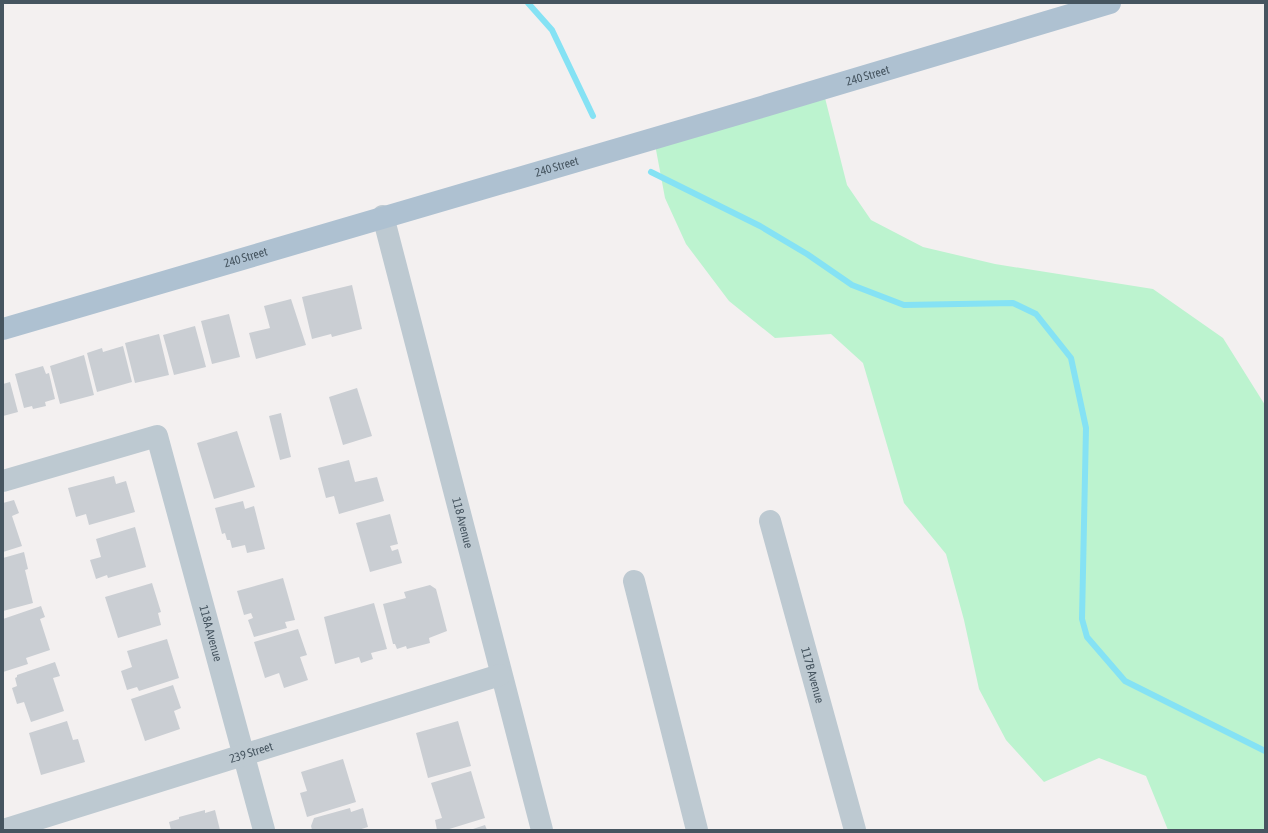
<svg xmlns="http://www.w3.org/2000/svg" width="1268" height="833" viewBox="0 0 1268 833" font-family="'Asap Condensed',sans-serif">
<rect width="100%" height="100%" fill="#f3f0f0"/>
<path fill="#bcf3cf" d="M 823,90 L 847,185 L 871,220 L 923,247 L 995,264 L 1153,289 L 1223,338 L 1265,405 L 1265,830 L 1168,830 L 1146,776 L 1099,758 L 1044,782 L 1006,740 L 979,689 L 964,620 L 946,554 L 904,503 L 863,363 L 831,334 L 775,338 L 729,301 L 686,244 L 665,198 L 654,139 Z"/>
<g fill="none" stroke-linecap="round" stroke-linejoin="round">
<path stroke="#85e2f4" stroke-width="6" d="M 528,3 L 552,30 L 593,116
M 651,172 L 760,226 L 807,254 L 852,285 L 904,305 L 1013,303 L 1036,314 L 1071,358 L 1086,428 L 1082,619 L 1087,637 L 1125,681 L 1265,751"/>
</g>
<path fill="#caced3" d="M 352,285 L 362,329 L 332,337 L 331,334 L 312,339 L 302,297 Z
M 291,299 L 306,345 L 256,359 L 249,333 L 270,328 L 264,306 Z
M 229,314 L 240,357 L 212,364 L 201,321 Z
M 195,326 L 206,367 L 174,375 L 163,335 Z
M 159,334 L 169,375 L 135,383 L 125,343 Z
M 123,346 L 132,382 L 97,392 L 87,353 L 102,348 L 103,352 Z
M 84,355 L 94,395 L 60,404 L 50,366 Z
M 43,366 L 46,374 L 49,373 L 55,399 L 45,402 L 46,406 L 33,409 L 32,406 L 24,408 L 15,374 Z
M 10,382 L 18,412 L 3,416 L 3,384 Z
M 357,388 L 372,436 L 343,445 L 329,397 Z
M 281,413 L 291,457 L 280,460 L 269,416 Z
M 237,431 L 255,487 L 214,499 L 197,443 Z
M 349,460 L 355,482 L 377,477 L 384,501 L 339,514 L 334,496 L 326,498 L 318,468 Z
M 114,476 L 116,484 L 126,481 L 135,512 L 89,525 L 86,514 L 76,517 L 68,488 Z
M 14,500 L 19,513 L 12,516 L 22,546 L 3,552 L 3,503 Z
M 243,501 L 245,509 L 254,506 L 265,549 L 247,553 L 245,545 L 232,548 L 230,540 L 227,540 L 225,533 L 222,534 L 215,508 Z
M 390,514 L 398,544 L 390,546 L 392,551 L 398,549 L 402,563 L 370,572 L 356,523 Z
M 135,527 L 146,567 L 108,578 L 107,575 L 96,579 L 90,560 L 101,557 L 96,539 Z
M 24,552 L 28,569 L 25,570 L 33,603 L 3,611 L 3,558 Z
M 283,578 L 295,620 L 285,622 L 287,628 L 254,637 L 248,620 L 253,618 L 251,613 L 244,615 L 237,591 Z
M 152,583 L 161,612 L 158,613 L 161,625 L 118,638 L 105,597 Z
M 430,585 L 436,589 L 447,631 L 429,638 L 430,643 L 407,649 L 406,646 L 397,649 L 395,644 L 393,644 L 383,604 L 406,598 L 404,592 Z
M 374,603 L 387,649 L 371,653 L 373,659 L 361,663 L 359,657 L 335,664 L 324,617 Z
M 41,606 L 45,617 L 40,619 L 50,650 L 26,658 L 28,664 L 3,672 L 3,619 Z
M 298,629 L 307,655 L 300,657 L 308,680 L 284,688 L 279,673 L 265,678 L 254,642 Z
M 167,639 L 179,678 L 139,691 L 137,687 L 127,690 L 121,671 L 132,667 L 127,651 Z
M 55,662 L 60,676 L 53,678 L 64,711 L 31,722 L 24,702 L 17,704 L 12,688 L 17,686 L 15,678 L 17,677 L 17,675 Z
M 173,685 L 181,708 L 174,711 L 180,729 L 145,741 L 131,699 Z
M 67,721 L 73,740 L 78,739 L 85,762 L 41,775 L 29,733 Z
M 458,721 L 471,766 L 428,778 L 416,733 Z
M 343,759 L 356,802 L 307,817 L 300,793 L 307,791 L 301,772 Z
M 471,771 L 485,818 L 446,830 L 437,830 L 435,820 L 442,818 L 431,783 Z
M 350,808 L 351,812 L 363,808 L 368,827 L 358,830 L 312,830 L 311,826 L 314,818 Z
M 205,810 L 205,813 L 215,810 L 220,830 L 171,830 L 169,822 L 179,819 L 179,817 Z
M 485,825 L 487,830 L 470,830 Z"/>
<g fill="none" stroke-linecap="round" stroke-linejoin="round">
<g stroke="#bdc9d1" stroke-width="22">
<path id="s1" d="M 383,216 L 542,830"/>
<path id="s2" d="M 3,481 L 157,436 L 264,830"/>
<path id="s3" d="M 770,521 L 855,830"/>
<path d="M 634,581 L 697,830"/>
<path id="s4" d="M 3,830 L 500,675"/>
</g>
<path stroke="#aec1d1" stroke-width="22" id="s5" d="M 3,329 C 372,219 742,115 1110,3"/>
</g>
<g text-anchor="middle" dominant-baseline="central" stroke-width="3.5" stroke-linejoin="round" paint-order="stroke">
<g font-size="12" fill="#465560" stroke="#fff">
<text stroke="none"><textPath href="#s5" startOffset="901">240 Street</textPath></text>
<text stroke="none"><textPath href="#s5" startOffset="577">240 Street</textPath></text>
<text stroke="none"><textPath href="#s5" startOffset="253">240 Street</textPath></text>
<text stroke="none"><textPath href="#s1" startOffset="317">118 Avenue</textPath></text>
<text stroke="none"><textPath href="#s2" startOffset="365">118A Avenue</textPath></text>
<text stroke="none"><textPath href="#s3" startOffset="160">117B Avenue</textPath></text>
<text stroke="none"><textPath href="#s4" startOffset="260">239 Street</textPath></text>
</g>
</g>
<rect width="1268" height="833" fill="none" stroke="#465560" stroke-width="8"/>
</svg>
